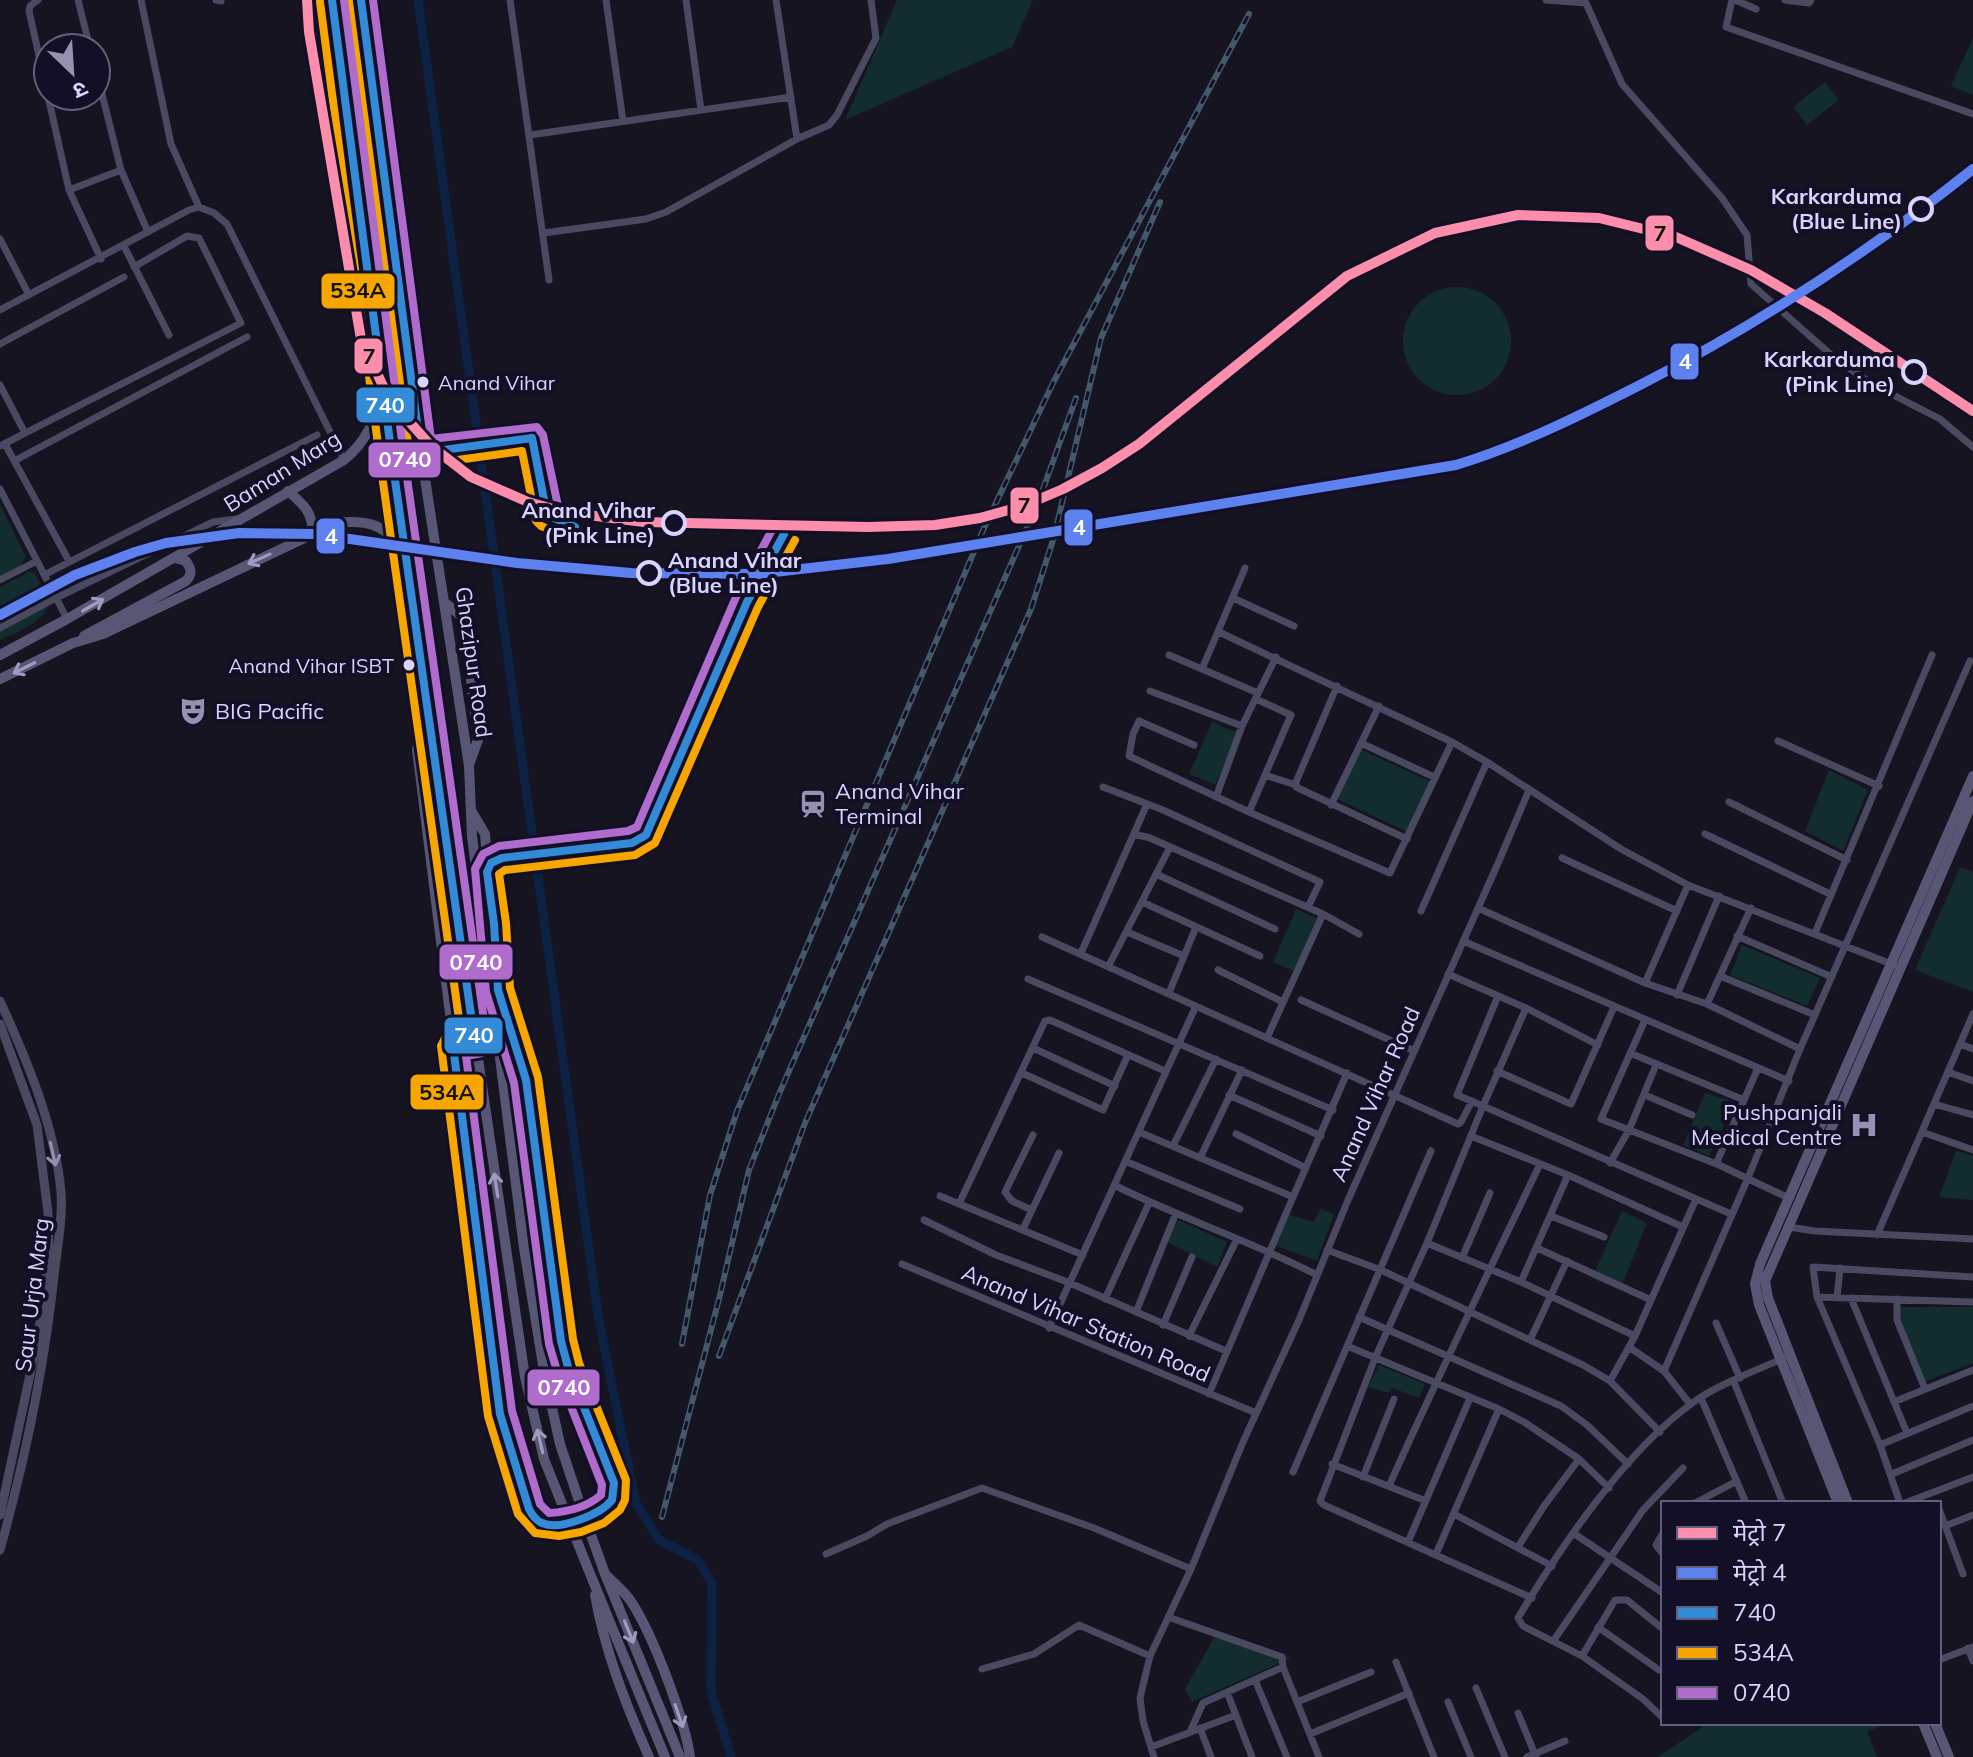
<svg xmlns="http://www.w3.org/2000/svg" width="1973" height="1757" viewBox="0 0 1973 1757" font-family="Mulish,'Noto Sans Devanagari',sans-serif">
<rect width="100%" height="100%" fill="#161421"/>
<path fill="#132c2d" d="M 897,0 L 1033,0 L 1012,47 L 845,120 Z
M 1973,38 L 1973,95 L 1951,86 Z
M 1825,82 L 1839,100 L 1807,125 L 1793,107 Z
M1403 341a54 54 0 1 1 108 0a54 54 0 1 1-108 0Z
M 0,504 L 26,557 L 18,569 L 0,579 Z
M 29,572 L 35,573 L 49,603 C 42,624 19,631 0,640 L 0,587 Z
M 1212,722 L 1240,734 L 1215,785 L 1189,774 Z
M 1360,749 L 1431,782 L 1407,832 L 1337,799 Z
M 1829,770 L 1868,790 L 1843,851 L 1805,831 Z
M 1960,867 L 1973,872 L 1973,992 L 1915,970 Z
M 1296,909 L 1318,919 L 1296,972 L 1273,962 Z
M 1742,945 L 1820,978 L 1807,1006 L 1730,975 Z
M 1705,1093 L 1735,1102 L 1709,1156 L 1683,1145 Z
M 1956,1151 L 1973,1155 L 1973,1200 L 1939,1197 Z
M 1320,1209 L 1334,1214 L 1317,1261 L 1272,1244 L 1286,1214 L 1314,1222 Z
M 1622,1211 L 1647,1223 L 1620,1290 L 1592,1278 Z
M 1178,1220 L 1227,1242 L 1217,1267 L 1167,1242 Z
M 1899,1307 L 1973,1307 L 1973,1363 L 1924,1382 L 1901,1324 Z
M 1379,1365 L 1425,1384 L 1419,1398 L 1392,1388 L 1389,1393 L 1368,1387 Z
M 1216,1634 L 1291,1658 L 1192,1702 L 1185,1689 Z
M 1708,1723 L 1892,1723 L 1867,1731 L 1877,1757 L 1658,1757 Z"/>
<g fill="none" stroke-linecap="round" stroke-linejoin="round">
<path stroke="#0d2144" stroke-width="9" d="M 418,0 L 598,1315 L 636,1504 L 659,1540 L 698,1560 L 712,1583 L 711,1691 L 731,1757"/>
<path stroke="#4a4962" stroke-width="7" d="M 38,0 L 30,6 L 29,11 L 69,190 L 121,170
M 78,0 L 90,48
M 141,0 L 171,144 L 199,207
M 216,0 L 221,1
M 316,0 L 348,270 L 368,385 L 378,408
M 510,0 L 549,280
M 606,0 L 623,121
M 686,0 L 701,110
M 776,0 L 797,139
M 1546,0 L 1586,3 L 1622,84 L 1722,198 L 1747,235 L 1751,284 L 1837,360 L 1872,384 L 1940,419 L 1973,447
M 1732,0 L 1726,27 L 1973,114
M 1735,0 L 1756,9
M 1785,0 L 1809,3 L 1811,0
M 96,70 L 121,170 L 148,232
M 530,135 L 791,97
M 69,190 L 101,259
M 544,233 L 646,219 L 666,212 L 797,139 L 829,125 L 837,115 L 876,38 L 871,0
M 0,239 L 29,295
M 124,246 L 169,335
M 0,310 L 189,210 L 199,207 L 214,213 L 227,224 L 344,460
M 0,344 L 124,277
M 0,385 L 25,433
M 5,444 L 69,561
M 0,446 L 241,323 L 199,238 L 187,236 L 134,267
M 14,461 L 247,337
M 0,489 L 67,619
M 391,537 L 417,746
M 44,575 L 317,435
M 0,580 L 37,561
M 1233,598 L 1294,626
M 0,628 L 56,598 L 213,522 L 236,519
M 1169,655 L 1258,693
M 1202,669 L 1245,568
M 1337,686 L 1296,782 L 1296,787 L 1407,839
M 1150,691 L 1242,726
M 1778,741 L 1879,786
M 1452,742 L 1487,762 L 1621,849 L 1688,885 L 1894,965
M 1361,743 L 1434,777
M 1194,745 L 1139,721 L 1133,734 L 1129,756 L 1249,812 L 1390,873 L 1452,742 L 1219,632
M 1265,775 L 1296,785
M 1103,787 L 1163,810 L 1320,882 L 1308,907
M 1216,797 L 1242,726 L 1276,657
M 1729,802 L 1847,860
M 1331,805 L 1379,706
M 1249,812 L 1291,715 L 1256,699
M 1134,834 L 1150,838 L 1323,914 L 1359,934
M 1705,834 L 1830,894
M 1562,858 L 1677,911
M 1156,874 L 1275,929
M 1142,902 L 1260,956
M 1478,908 L 1645,983 L 1707,1004 L 1800,1049
M 1421,911 L 1487,762
M 1127,932 L 1184,956
M 1815,933 L 1932,655
M 1737,936 L 1832,977
M 1042,937 L 1458,1124 L 1461,1122 L 1472,1101
M 1463,941 L 1789,1081
M 1081,953 L 1147,804
M 1109,965 L 1170,847
M 1218,970 L 1283,1002
M 1448,974 L 1526,1008
M 1720,976 L 1815,1015
M 1028,979 L 1333,1110
M 1645,983 L 1688,885
M 1169,993 L 1196,927
M 1677,995 L 1719,896
M 1498,996 L 1457,1095 L 1483,1106 L 1427,1243 L 1375,1358 L 1320,1501 L 1324,1505 L 1532,1598
M 1301,1000 L 1414,1051
M 1707,1004 L 1751,908
M 1645,1020 L 1601,1119 L 1719,1165 L 1789,1198
M 1267,1038 L 1323,914
M 1960,1044 L 1973,1049
M 1598,1045 L 1526,1008 L 1483,1106 L 1731,1214
M 1033,1048 L 1115,1086
M 1630,1053 L 1744,1100
M 1497,1071 L 1571,1104 L 1614,1007
M 1948,1072 L 1973,1081
M 1022,1073 L 1103,1110 L 1128,1055
M 1229,1095 L 1321,1136
M 1645,1095 L 1692,1115
M 1934,1104 L 1973,1115
M 1139,1132 L 1293,1197 L 1347,1073
M 1922,1132 L 1973,1150
M 1236,1134 L 1306,1168
M 1471,1136 L 1568,1175 L 1683,1227
M 1173,1146 L 1216,1059
M 1200,1158 L 1242,1070
M 1125,1161 L 1240,1209
M 1610,1163 L 1629,1130 L 1656,1065
M 1716,1164 L 1758,1068
M 1114,1185 C 1180,1218 1251,1241 1317,1275
M 940,1196 L 1083,1255
M 959,1204 L 1045,1021 L 1050,1020 L 1165,1071
M 1032,1210 L 1012,1201 L 1005,1192 L 1033,1135
M 1551,1216 L 1604,1237
M 924,1220 L 996,1255 L 1070,1283 L 1226,1351
M 1788,1227 L 1815,1231 L 1973,1239
M 1023,1229 L 1059,1153
M 1877,1235 L 1973,1014
M 1427,1243 L 1521,1282 L 1635,1336
M 1537,1248 L 1651,1300
M 1327,1250 L 1381,1270 L 1583,1365 L 1610,1381 L 1660,1432
M 1462,1258 L 1490,1193
M 902,1264 L 1256,1413
M 1521,1282 L 1568,1175
M 1817,1297 L 1973,1302
M 1837,1298 L 1840,1268
M 1851,1298 L 1907,1433
M 1105,1299 L 1149,1203
M 1897,1299 L 1897,1320 L 1925,1389
M 1136,1312 L 1176,1213
M 1359,1317 L 1561,1406 L 1587,1425 L 1628,1464
M 1716,1323 L 1740,1378
M 1163,1325 L 1192,1257
M 1049,1328 L 1196,1006
M 1189,1336 L 1237,1239
M 1530,1340 L 1567,1261
M 1347,1346 L 1499,1409 L 1524,1422 L 1579,1459 L 1609,1488
M 1629,1347 L 1664,1371 L 1690,1404
M 1664,1371 L 1748,1178 L 1800,1049 L 1970,661
M 1610,1381 L 1635,1336 L 1696,1199
M 1734,1382 L 1783,1503
M 1209,1394 L 1293,1197
M 1701,1398 L 1746,1503
M 1896,1401 L 1973,1370
M 1880,1445 L 1973,1406
M 1332,1464 L 1426,1501
M 1293,1472 L 1431,1151
M 1892,1474 L 1973,1440
M 1363,1477 L 1394,1399
M 1389,1486 C 1437,1378 1489,1271 1540,1164
M 1695,1503 L 1737,1481
M 1900,1503 L 1880,1445 L 1817,1297 L 1813,1267 L 1973,1277
M 1905,1503 L 1973,1477
M 1939,1509 L 1963,1574
M 1454,1514 L 1552,1566
M 1945,1526 L 1973,1515
M 1573,1533 L 1663,1593
M 1663,1533 L 1656,1545 L 1663,1554
M 1408,1542 L 1470,1398
M 1518,1547 L 1544,1506 L 1579,1459
M 826,1554 L 867,1536 L 887,1524 L 982,1488 L 1094,1528 L 1191,1569
M 1436,1554 L 1499,1409
M 1168,1617 L 1282,1657 L 1283,1667 L 1319,1757
M 1598,1627 L 1659,1670
M 1554,1640 L 1643,1510 L 1683,1468
M 1968,1648 L 1973,1661
M 1582,1656 L 1615,1600 L 1627,1600 L 1663,1629
M 1939,1660 L 1973,1647
M 1396,1662 L 1434,1757
M 982,1669 L 1034,1654 L 1079,1625 L 1150,1656
M 1255,1680 L 1287,1757
M 1476,1688 L 1505,1757
M 1227,1692 L 1252,1757
M 1297,1702 L 1371,1672
M 1448,1702 L 1471,1757
M 1518,1713 L 1536,1757
M 1663,1718 L 1643,1699 L 1582,1656 L 1523,1626 L 1518,1618 C 1559,1549 1625,1452 1691,1404 C 1716,1385 1755,1371 1784,1358
M 1200,1728 L 1211,1757
M 1190,1732 L 1203,1703 L 1283,1667
M 1310,1734 L 1409,1693
M 1151,1747 L 1236,1715
M 1154,1757 L 1143,1721 L 1140,1698 L 1150,1656 L 1191,1569 L 1243,1442 L 1299,1320 L 1348,1200 L 1499,861 L 1529,790
M 1527,1757 L 1565,1741"/>
<path stroke="#4a4962" stroke-width="9" d="M 0,1001 C 27,1060 55,1127 61,1192 C 63,1220 57,1248 54,1276 C 44,1370 25,1460 0,1550
M 0,1024 L 37,1125 L 48,1213 L 49,1252 L 38,1337 L 0,1515"/>
<path stroke="#575674" stroke-width="10" d="M 332,0 L 449,862 L 525,1377 L 544,1459 L 566,1514
M 361,0 L 422,459 L 469,766 L 472,836 L 524,1248 L 544,1371 L 560,1444 L 581,1507
M 288,491 C 302,503 314,513 312,533
M 445,603 L 464,618 L 478,740 L 470,762
M 84,636 L 186,581 C 193,573 191,569 186,561 L 175,558
M 0,655 L 67,619 L 344,460 C 366,442 375,421 381,394
M 0,679 L 73,643 L 103,634 L 336,523 C 370,519 380,525 405,547
M 429,716 L 417,749 L 500,1414 L 529,1509 L 534,1517 L 544,1524 L 552,1525 L 580,1519 L 597,1513 L 610,1503 L 614,1498 L 614,1483 L 568,1367 L 561,1341 L 526,1080 L 498,990 L 485,834 L 472,812
M 510,1117 L 513,1101 L 509,1068 L 517,1049
M 1838,1503 L 1759,1305 L 1755,1284 L 1760,1264 L 1973,776
M 1848,1503 L 1768,1298 L 1765,1281 L 1973,801
M 606,1575 C 615,1584 626,1593 632,1603 C 653,1635 685,1720 690,1757
M 593,1581 L 665,1757
M 595,1595 C 605,1652 626,1705 649,1757
M 1923,1723 L 1937,1757
M 1935,1723 L 1949,1757"/>
<defs>
<path id="rail" d="M 682,1344 L 710,1195 L 737,1111 L 984,528 L 1054,381 L 1249,14
M 719,1356 L 805,1123 L 1031,609 L 1054,537 L 1101,338 L 1160,202
M 662,1517 L 719,1299 L 749,1170 L 779,1094 L 1039,500 L 1076,398"/>
</defs>
<use href="#rail" stroke="#43596b" stroke-width="6"/>
<use href="#rail" stroke="#130f26" stroke-width="3" stroke-dasharray="9" stroke-linecap="butt"/>
<path stroke="#575674" stroke-width="10" d="M 581,1507 L 605,1574 L 680,1757
M 566,1514 L 593,1581"/>
<defs>
<path id="bus-1" d="M 332,0 L 394,473 L 475,1043 L 453,1046 L 500,1414 L 529,1509 C 532,1515 535,1520 542,1523 C 560,1531 601,1514 612,1500 L 614,1483 L 568,1367 L 561,1341 L 526,1080 L 498,990 L 494,924 L 487,872 L 491,863 L 502,858 L 632,843 L 646,835 L 747,602 L 784,534
M 361,0 L 421,453 L 532,438 L 547,515 L 575,527"/>
<path id="bus-2" d="M 320,2 L 382,475 L 461,1033 L 446,1036 L 441,1046 L 488,1416 L 518,1514 L 535,1533 L 559,1536 L 581,1532 L 604,1523 L 620,1510 L 625,1500 L 626,1480 L 579,1363 L 573,1339 L 538,1077 L 510,988 L 506,923 L 499,874 L 505,870 L 635,855 L 655,843 L 758,607 L 795,540
M 349,2 L 410,458 L 415,463 L 421,465 L 522,451 L 536,521 L 541,526 L 570,538"/>
<path id="bus-3" d="M 344,0 L 406,471 L 487,1041 L 482,1053 L 466,1056 L 512,1411 L 540,1504 L 549,1513 C 568,1512 587,1507 601,1495 L 602,1485 L 557,1371 L 549,1344 L 514,1083 L 486,992 L 475,869 L 483,854 L 499,846 L 628,831 L 637,827 L 736,597 L 773,528
M 373,0 L 431,439 L 537,427 L 543,435 L 558,506 L 580,516"/>
</defs>
<use href="#bus-1" stroke="#130f26" stroke-width="14"/>
<use href="#bus-2" stroke="#130f26" stroke-width="14"/>
<use href="#bus-3" stroke="#130f26" stroke-width="14"/>
<use href="#bus-1" stroke="#338bd7" stroke-width="8"/>
<use href="#bus-2" stroke="#f7a600" stroke-width="8"/>
<use href="#bus-3" stroke="#b06ccc" stroke-width="8"/>
<defs>
<path id="metro-1" d="M 307,0 L 309,32 L 361,339 L 383,386 L 397,408 L 431,446 L 471,477 L 528,502 L 564,512 L 644,522 L 868,527 L 935,525 L 980,518 L 1023,506 L 1063,489 L 1102,468 L 1139,444 L 1347,276 L 1435,233 L 1518,215 L 1599,218 L 1676,237 L 1751,270 L 1825,313 L 1973,411"/>
<path id="metro-2" d="M 0,615 L 75,575 L 135,552 L 166,543 L 239,533 L 315,534 L 517,563 L 631,573 L 758,574 L 888,559 L 1456,465 C 1521,445 1581,415 1640,385 C 1759,324 1869,252 1973,169"/>
</defs>
<use href="#metro-1" stroke="#130f26" stroke-width="16"/>
<use href="#metro-2" stroke="#130f26" stroke-width="16"/>
<use href="#metro-1" stroke="#fc8eac" stroke-width="10"/>
<use href="#metro-2" stroke="#5d81ee" stroke-width="10"/>
</g>
<defs><path id="oneway-shaft" d="M-6 0H5M1.5-3L5.5 0L1.5 3" fill="none" stroke-width="1.6" stroke-linecap="round" stroke-linejoin="round" transform="scale(2)"/></defs>
<g stroke="#9e9bc0">
<use href="#oneway-shaft" transform="translate(259 559) rotate(156)"/>
<use href="#oneway-shaft" transform="translate(93 605) rotate(-30)"/>
<use href="#oneway-shaft" transform="translate(24 668) rotate(153)"/>
<use href="#oneway-shaft" transform="translate(496 1185) rotate(-99)"/>
<use href="#oneway-shaft" transform="translate(540 1441) rotate(-103)"/>
<use href="#oneway-shaft" transform="translate(629 1632) rotate(68)"/>
<use href="#oneway-shaft" transform="translate(679 1716) rotate(71)"/>
</g>
<use stroke="#928eb0" href="#oneway-shaft" transform="translate(53 1154) rotate(77)"/>
<defs>
<symbol id="theatre-bare" viewBox="-9 -9 18 18"><path d="M-5-5.5Q0-4 5-5.5V0Q5 5 0 6Q-5 5-5 0ZM-3.3-2.5H-1v1.5H-3.3ZM1-2.5H3.3v1.5H1ZM-2.8 1Q0 5.5 2.8 1Z" fill="#9591b1" stroke="#130f26" stroke-width="2.5" paint-order="stroke"/></symbol>
<symbol id="station-bare" viewBox="-9 -9 18 18"><path d="M-3-6H3Q5-6 5-4V2Q5 4 3 4L4.5 6H3L1.5 4h-3L-3 6H-4.5L-3 4Q-5 4-5 2V-4Q-5-6-3-6ZM-3.5-4v3h7v-3ZM-3.5 1v1.5H-2V1ZM2 1v1.5H3.5V1Z" fill="#9591b1" stroke="#130f26" stroke-width="2.5" paint-order="stroke"/></symbol>
<symbol id="hospital-bare" viewBox="-9 -9 18 18"><path d="M-5-5h3v3.5h4V-5h3V5h-3V1.5h-4V5h-3Z" fill="#9591b1" stroke="#130f26" stroke-width="2.5" paint-order="stroke"/></symbol>
</defs>
<g fill-rule="evenodd">
<use href="#theatre-bare" x="173" y="691" width="40" height="40"/>
<use href="#station-bare" x="793" y="784" width="40" height="40"/>
<use href="#hospital-bare" x="1844" y="1105" width="40" height="40"/>
</g>
<g fill="#130f26" stroke="#d9d4ff" stroke-width="4">
<circle cx="1921" cy="209" r="11"/>
<circle cx="1914" cy="372" r="11"/>
<circle cx="674" cy="523" r="11"/>
<circle cx="649" cy="573" r="11"/>
</g>
<g fill="#d9d4ff" stroke="#130f26" stroke-width="3">
<circle cx="423" cy="382" r="7"/>
<circle cx="409" cy="665" r="7"/>
</g>
<g text-anchor="middle" dominant-baseline="central" stroke-width="8" stroke-linejoin="round" paint-order="stroke">
<g font-size="20" fill="#d9d4ff" stroke="#130f26" text-anchor="start">
<text x="438" y="382">Anand Vihar</text>
<text x="394" y="665" text-anchor="end">Anand Vihar ISBT</text>
</g>
<g font-size="22" font-weight="bold" fill="#d9d4ff" stroke="#130f26" text-anchor="end">
<text x="1902" y="196">Karkarduma<tspan x="1902" dy="25">(Blue Line)</tspan></text>
<text x="1895" y="359">Karkarduma<tspan x="1895" dy="25">(Pink Line)</tspan></text>
<text x="655" y="510">Anand Vihar<tspan x="655" dy="25">(Pink Line)</tspan></text>
<text x="668" y="560" text-anchor="start">Anand Vihar<tspan x="668" dy="25">(Blue Line)</tspan></text>
</g>
<g font-size="22" fill="#d9d4ff" stroke="#130f26">
<text transform="translate(282 471) rotate(-32)">Baman Marg</text>
<text transform="translate(474 662) rotate(82)">Ghazipur Road</text>
<text transform="translate(1375 1094) rotate(-66)">Anand Vihar Road</text>
<text transform="translate(32 1295) rotate(-83)">Saur Urja Marg</text>
<text transform="translate(1086 1323) rotate(23)">Anand Vihar Station Road</text>
</g>
<g font-size="22" fill="#d9d4ff" stroke="#130f26" text-anchor="start">
<text x="215" y="711">BIG Pacific</text>
<text x="835" y="791">Anand Vihar<tspan x="835" dy="25">Terminal</tspan></text>
<text x="1842" y="1112" text-anchor="end">Pushpanjali<tspan x="1842" dy="25">Medical Centre</tspan></text>
</g>
</g>
<g stroke="#130f26" stroke-width="3">
<rect x="1644" y="214" width="31" height="38" rx="8" fill="#fc8eac"/>
<rect x="320" y="272" width="76" height="38" rx="8" fill="#f7a600"/>
<rect x="353" y="337" width="31" height="38" rx="8" fill="#fc8eac"/>
<rect x="1669" y="342" width="31" height="39" rx="8" fill="#5d81ee"/>
<rect x="355" y="386" width="61" height="38" rx="8" fill="#338bd7"/>
<rect x="367" y="441" width="75" height="38" rx="8" fill="#b06ccc"/>
<rect x="1009" y="486" width="31" height="39" rx="8" fill="#fc8eac"/>
<rect x="1063" y="508" width="31" height="39" rx="8" fill="#5d81ee"/>
<rect x="315" y="517" width="31" height="38" rx="8" fill="#5d81ee"/>
<rect x="438" y="943" width="76" height="38" rx="8" fill="#b06ccc"/>
<rect x="443" y="1016" width="61" height="39" rx="8" fill="#338bd7"/>
<rect x="409" y="1073" width="76" height="38" rx="8" fill="#f7a600"/>
<rect x="526" y="1368" width="75" height="39" rx="8" fill="#b06ccc"/>
</g>
<g font-size="22" text-anchor="middle" font-weight="bold" fill="#fff">
<text x="1685" y="369">4</text>
<text x="385" y="413">740</text>
<text x="405" y="467">0740</text>
<text x="1079" y="535">4</text>
<text x="331" y="544">4</text>
<text x="476" y="970">0740</text>
<text x="474" y="1043">740</text>
<text x="564" y="1395">0740</text>
</g>
<g font-size="22" text-anchor="middle" font-weight="bold" fill="#111">
<text x="1660" y="241">7</text>
<text x="358" y="298">534A</text>
<text x="369" y="364">7</text>
<text x="1024" y="513">7</text>
<text x="447" y="1100">534A</text>
</g>
<rect x="1661" y="1501" width="280" height="224" fill="#130f26" stroke="#625e7d" stroke-width="2"/>
<rect x="1677" y="1527" width="40" height="12" fill="#fc8eac" stroke="#625e7d" stroke-width="2"/>
<text x="1733" y="1541" font-size="24" fill="#d9d4ff">मेट्रो 7</text>
<rect x="1677" y="1567" width="40" height="12" fill="#5d81ee" stroke="#625e7d" stroke-width="2"/>
<text x="1733" y="1581" font-size="24" fill="#d9d4ff">मेट्रो 4</text>
<rect x="1677" y="1607" width="40" height="12" fill="#338bd7" stroke="#625e7d" stroke-width="2"/>
<text x="1733" y="1621" font-size="24" fill="#d9d4ff">740</text>
<rect x="1677" y="1647" width="40" height="12" fill="#f7a600" stroke="#625e7d" stroke-width="2"/>
<text x="1733" y="1661" font-size="24" fill="#d9d4ff">534A</text>
<rect x="1677" y="1687" width="40" height="12" fill="#b06ccc" stroke="#625e7d" stroke-width="2"/>
<text x="1733" y="1701" font-size="24" fill="#d9d4ff">0740</text>
<g transform="translate(72 72) rotate(155)"><circle r="38" fill="#130f26" stroke="#625e7d" stroke-width="2"/>
<path d="M0-6L14 30L0 20L-14 30Z" fill="#9591b1"/>
<text y="-12" font-size="22" font-weight="bold" text-anchor="middle" fill="#d9d4ff">उ</text>
</g>
</svg>
